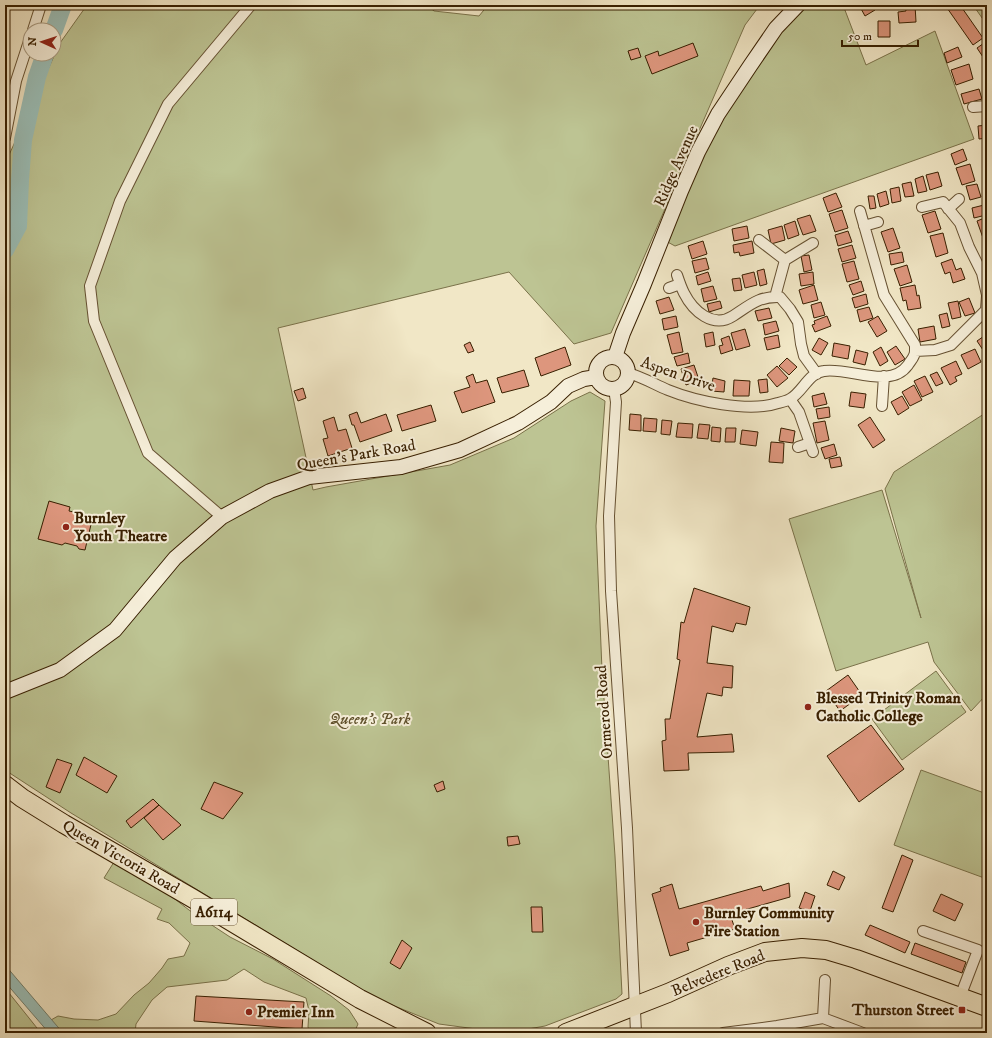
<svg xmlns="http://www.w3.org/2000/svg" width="992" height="1038" viewBox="0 0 992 1038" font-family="'IM FELL DW Pica',serif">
<rect width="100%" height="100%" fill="#f1e7c6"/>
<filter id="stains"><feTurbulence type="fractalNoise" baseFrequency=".005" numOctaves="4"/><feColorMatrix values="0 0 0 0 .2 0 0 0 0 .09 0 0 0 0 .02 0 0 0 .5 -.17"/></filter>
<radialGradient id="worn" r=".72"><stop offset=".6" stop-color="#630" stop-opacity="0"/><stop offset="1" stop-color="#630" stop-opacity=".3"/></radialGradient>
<path fill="#bdc493" stroke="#7a724a" d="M 87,5 L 427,5 L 434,11 L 479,16 L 488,5 L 760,5 L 745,25 L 611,333 L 574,344 L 509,272 L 278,328 L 313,490 L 326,487 L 450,465 L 514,438 L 571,401 L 590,392 L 605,401 L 596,526 L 602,670 L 615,856 L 622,994 L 616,999 L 545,1026 L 506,1033 L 439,1024 L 377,999 L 71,813 L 5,770 L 5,228 L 7,214 L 9,155 L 60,43 Z
M 798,5 L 843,5 L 866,65 L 935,31 L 974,139 L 675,246 L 662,239 L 698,152 Z
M 973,5 L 987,5 L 987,25 Z
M 987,412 L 987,694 L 971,711 L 934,662 L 928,642 L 836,671 L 789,519 L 882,490 L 921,618 L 885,489 L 894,472 Z
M 936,671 L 966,712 L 902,760 L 872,719 Z
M 921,770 L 987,794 L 987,879 L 894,845 Z
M 114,862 L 162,889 L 189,910 L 230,937 L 273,959 L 331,996 L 349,1010 L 358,1024 L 354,1033 L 310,1033 L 308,1027 L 309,1011 L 306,998 L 264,982 L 244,969 L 227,980 L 167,987 L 152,1000 L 136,1024 L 135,1033 L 63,1033 L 51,1020 L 58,1016 L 74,1019 L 98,1020 L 116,1014 L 134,995 L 149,983 L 162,968 L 168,959 L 184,956 L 190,943 L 169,923 L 157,919 L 162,909 L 104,878 Z
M 5,988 L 41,1033 L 5,1033 Z"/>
<path fill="#9bbfb8" stroke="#737f6e" d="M 5,965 L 63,1033 L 49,1033 L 5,982 Z"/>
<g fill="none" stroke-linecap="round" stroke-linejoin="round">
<path stroke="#9bbfb8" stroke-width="18" d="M 54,30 L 63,5
M 5,250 L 18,226 L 20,180 L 23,140 L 37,77 L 45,54"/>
</g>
<path fill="#dd967d" stroke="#381f00" d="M 859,5 L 873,5 L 875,10 L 865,16 Z
M 905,5 L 915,5 L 916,22 L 899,23 L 898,12 L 906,11 Z
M 945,5 L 960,5 L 983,38 L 973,45 Z
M 878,21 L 890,21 L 890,37 L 878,37 Z
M 987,41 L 987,63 L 977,48 Z
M 693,43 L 698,56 L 652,74 L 645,56 L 658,51 L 659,56 Z
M 958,47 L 962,57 L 947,63 L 944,53 Z
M 638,48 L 641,57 L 631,60 L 628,51 Z
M 969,64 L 973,79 L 956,85 L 951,70 Z
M 979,89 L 982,99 L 964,104 L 961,94 Z
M 987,125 L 987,138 L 979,139 L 978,126 Z
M 963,149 L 967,160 L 955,165 L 951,154 Z
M 970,164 L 975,181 L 962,185 L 956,168 Z
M 938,172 L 942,186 L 930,190 L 926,175 Z
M 923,176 L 927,191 L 918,193 L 915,179 Z
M 911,182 L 914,196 L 905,197 L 902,184 Z
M 977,184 L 981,197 L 970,200 L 966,186 Z
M 899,187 L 901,201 L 892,203 L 890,189 Z
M 886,191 L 889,204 L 880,207 L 877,194 Z
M 836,193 L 842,207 L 828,212 L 823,198 Z
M 868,196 L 874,196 L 876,208 L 870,209 Z
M 984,205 L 986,215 L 974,218 L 972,208 Z
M 842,210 L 848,228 L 835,232 L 829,214 Z
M 935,211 L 941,229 L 928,233 L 922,215 Z
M 810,215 L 816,231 L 803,235 L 797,219 Z
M 987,217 L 987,237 L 983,238 L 977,221 Z
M 795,221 L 799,235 L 788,239 L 784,225 Z
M 747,226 L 749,238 L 734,241 L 732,229 Z
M 782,226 L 785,240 L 771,244 L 768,230 Z
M 893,228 L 900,248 L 888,252 L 881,232 Z
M 848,231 L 852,242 L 838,246 L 835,235 Z
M 943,233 L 948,253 L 936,257 L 930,236 Z
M 703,241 L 707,254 L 692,259 L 688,246 Z
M 752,241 L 754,253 L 740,256 L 739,252 L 734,253 L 733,245 Z
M 852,245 L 856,258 L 842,262 L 838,249 Z
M 902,252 L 904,262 L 891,265 L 889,254 Z
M 809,255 L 812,270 L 804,272 L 801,256 Z
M 706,258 L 709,269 L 695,273 L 692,261 Z
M 952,259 L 956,270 L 961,268 L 965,279 L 953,283 L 950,272 L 945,274 L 941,263 Z
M 854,261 L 859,279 L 847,282 L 842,264 Z
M 907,265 L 912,282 L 900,286 L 894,269 Z
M 764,269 L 767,284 L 760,286 L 757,271 Z
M 708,272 L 711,281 L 698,285 L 696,276 Z
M 754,272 L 757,285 L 745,288 L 742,275 Z
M 813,272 L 814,284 L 801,286 L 799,274 Z
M 740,278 L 742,290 L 734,291 L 732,279 Z
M 861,281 L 864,291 L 853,295 L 849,285 Z
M 814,285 L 818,300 L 803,304 L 799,290 Z
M 915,285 L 917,296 L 919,295 L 921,308 L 908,310 L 906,300 L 903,301 L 900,288 Z
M 713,286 L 717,299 L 704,302 L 701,289 Z
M 866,294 L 868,304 L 855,308 L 852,298 Z
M 669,297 L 674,310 L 660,314 L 656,301 Z
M 969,298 L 975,313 L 965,316 L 959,302 Z
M 720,301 L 722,308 L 709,312 L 707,304 Z
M 958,301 L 961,317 L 952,319 L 948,303 Z
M 821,302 L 825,315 L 814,318 L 811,305 Z
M 869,307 L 873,318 L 860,322 L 857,310 Z
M 769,308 L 772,318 L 758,321 L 755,311 Z
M 947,313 L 950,326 L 942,328 L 939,315 Z
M 676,316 L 678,327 L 664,330 L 662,319 Z
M 827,316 L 831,326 L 815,332 L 812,325 L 815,324 L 814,321 Z
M 878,316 L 887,331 L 877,337 L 868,322 Z
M 776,321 L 779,331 L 765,335 L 763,324 Z
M 934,326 L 936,339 L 920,342 L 918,329 Z
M 745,329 L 750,346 L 736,350 L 731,333 Z
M 679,332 L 683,352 L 672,354 L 667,335 Z
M 713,332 L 715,345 L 706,347 L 704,334 Z
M 987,334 L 987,352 L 985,353 L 977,341 Z
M 778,335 L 780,347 L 767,350 L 764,338 Z
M 729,336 L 733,350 L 721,354 L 719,346 L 723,345 L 721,339 Z
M 819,338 L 828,343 L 821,355 L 812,350 Z
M 470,342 L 474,351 L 468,353 L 464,345 Z
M 834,343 L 850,346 L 848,359 L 832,356 Z
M 896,346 L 905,359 L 895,365 L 887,352 Z
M 565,347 L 571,365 L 541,376 L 535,358 Z
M 881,347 L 888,361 L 880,366 L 873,352 Z
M 975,349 L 981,362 L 968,369 L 961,355 Z
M 856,350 L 868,353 L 865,365 L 853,362 Z
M 688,353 L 690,363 L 677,366 L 674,357 Z
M 787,358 L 797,367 L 789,375 L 779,366 Z
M 956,361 L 962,374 L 955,377 L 957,381 L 950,385 L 941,368 Z
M 694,365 L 699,380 L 686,385 L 681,369 Z
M 777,366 L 788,378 L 777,387 L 767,375 Z
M 524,370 L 529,386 L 502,393 L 497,378 Z
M 937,372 L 943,383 L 936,386 L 930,375 Z
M 473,374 L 476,383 L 487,380 L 495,402 L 462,413 L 454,392 L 470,387 L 466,377 Z
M 925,376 L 933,392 L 922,397 L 914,381 Z
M 713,378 L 725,381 L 724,392 L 711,391 Z
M 767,379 L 768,392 L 760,393 L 758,380 Z
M 734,380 L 750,381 L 749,396 L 733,396 Z
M 914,385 L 922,400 L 910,406 L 902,392 Z
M 303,388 L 306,398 L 298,401 L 294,391 Z
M 851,392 L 866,394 L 864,408 L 849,406 Z
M 824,393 L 827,404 L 814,407 L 812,396 Z
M 902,396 L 909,408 L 898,415 L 891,402 Z
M 431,405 L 436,421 L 402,431 L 397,415 Z
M 829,407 L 830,417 L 818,419 L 816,409 Z
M 357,412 L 361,423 L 386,414 L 392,431 L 360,442 L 354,425 L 352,425 L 349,415 Z
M 630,414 L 641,415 L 641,431 L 629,430 Z
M 334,417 L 338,431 L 346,429 L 352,448 L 328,456 L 323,439 L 328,438 L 323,421 Z
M 870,417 L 885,440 L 873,448 L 858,425 Z
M 644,418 L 657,419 L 656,432 L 643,431 Z
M 662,420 L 672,421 L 670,435 L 661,434 Z
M 825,421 L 829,440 L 817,443 L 813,423 Z
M 678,423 L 693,424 L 692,438 L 676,437 Z
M 699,424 L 710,425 L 708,439 L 697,438 Z
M 712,427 L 721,428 L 720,442 L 711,441 Z
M 726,428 L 736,428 L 735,442 L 725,442 Z
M 781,428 L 795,431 L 793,443 L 779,441 Z
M 742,430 L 758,432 L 756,446 L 740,444 Z
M 771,442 L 784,443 L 783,463 L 769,462 Z
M 834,444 L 837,455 L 825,459 L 821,448 Z
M 840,457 L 842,466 L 831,468 L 829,459 Z
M 49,501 L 70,507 L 69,511 L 93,516 L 85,550 L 79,549 L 77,546 L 65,543 L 62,545 L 38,539 Z
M 694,588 L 750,607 L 746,625 L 736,623 L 733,632 L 712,626 L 707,663 L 733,666 L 732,688 L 723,687 L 722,696 L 707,693 L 697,737 L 732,734 L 734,752 L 688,753 L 689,770 L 664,771 L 662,741 L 666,740 L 665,719 L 670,719 L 680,660 L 677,659 L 681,622 L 684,623 Z
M 848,675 L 862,695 L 840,711 L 826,691 Z
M 871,725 L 904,769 L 859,802 L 827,756 Z
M 84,757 L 117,776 L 107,793 L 76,775 Z
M 57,759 L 72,764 L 60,793 L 46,787 Z
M 443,781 L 445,789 L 437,792 L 434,785 Z
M 214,782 L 243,793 L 223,819 L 201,809 Z
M 153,799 L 159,805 L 131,828 L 126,821 Z
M 159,805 L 181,825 L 163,840 L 144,818 Z
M 518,836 L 520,844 L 508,846 L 507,837 Z
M 902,855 L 913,860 L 893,912 L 882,908 Z
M 833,871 L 845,877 L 839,890 L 827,885 Z
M 789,883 L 790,897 L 730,914 L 735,929 L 687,943 L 689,950 L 670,956 L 652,894 L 661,891 L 660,888 L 672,884 L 679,909 L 761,886 L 763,891 Z
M 805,892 L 815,896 L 810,911 L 799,908 Z
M 941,894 L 963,904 L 955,921 L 933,911 Z
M 531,907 L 542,907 L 543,932 L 532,932 Z
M 870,925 L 910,942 L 905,953 L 865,935 Z
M 402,940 L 412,948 L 400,969 L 390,963 Z
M 915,943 L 966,962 L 962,973 L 911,954 Z
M 196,996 L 304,1002 L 302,1029 L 194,1021 Z"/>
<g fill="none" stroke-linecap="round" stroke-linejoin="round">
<defs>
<path id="street" d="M 33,30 L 41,5
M 973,107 L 987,106
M 5,138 L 16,81 L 30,38
M 922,207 L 943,202 L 960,223 L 969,247 L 982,273 L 987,295
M 948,209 L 959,199
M 860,211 L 884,295 L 915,345 L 915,351
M 864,226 L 878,222
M 759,240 L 785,260
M 677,275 C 679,281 681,287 684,293 C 693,311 713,329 733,316 C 750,305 759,296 780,297 L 790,309 L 798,322 L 801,344 L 804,356 L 817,374
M 669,288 L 680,284
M 775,297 L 785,260 L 813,243
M 628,373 C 642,377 654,384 668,390 C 695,401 749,413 778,403 C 782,402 787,401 790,399 C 803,392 808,373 824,371 C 850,367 890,390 908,365 C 911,360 915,357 915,351 L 935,350 L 951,345 L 986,310 L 987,296
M 614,389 L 616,402 L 609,516 L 611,591 L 627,828 L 636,1033
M 790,399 L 799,412 L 813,452
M 882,406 L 884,376
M 798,447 L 810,443
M 222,517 L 148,453 L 94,321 L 90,286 L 120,201 L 168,104 L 251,5
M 923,931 L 978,950 L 960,997
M 823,1018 L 825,980
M 723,1033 L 777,1026 L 823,1018 L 863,1033"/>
<path id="secondary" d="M 615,357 L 623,333 L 644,284 L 681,191 L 698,152 L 718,114 L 750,66 L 776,28 L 798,5
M596 373a16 16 0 1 1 32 0a16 16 0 1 1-32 0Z
M 5,692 L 60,670 L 115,630 L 175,558 L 222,517 L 270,491 L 309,477 L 401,467 L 460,450 L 518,423 L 551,402 L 568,386 L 584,379 L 596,377"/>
<path id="highway" d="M 5,785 L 22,798 L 64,824 L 192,898 L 360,999 L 427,1033
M 566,1033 L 668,993 L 728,966 L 765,952 L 802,948 L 826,950 L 856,959 L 987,1007"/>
</defs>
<use href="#street" stroke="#665132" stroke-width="12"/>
<use href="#secondary" stroke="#381f00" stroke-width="16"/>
<use href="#highway" stroke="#381f00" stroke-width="20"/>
<use href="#street" stroke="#f6efda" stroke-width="10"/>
<use href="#secondary" stroke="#f6efda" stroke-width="14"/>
<use href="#highway" stroke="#f1e7c6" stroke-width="18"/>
</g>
<g fill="#8f2418" stroke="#f6efda" stroke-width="1.5">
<circle cx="66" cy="527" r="4"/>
<circle cx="808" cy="707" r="4"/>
<circle cx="696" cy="922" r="4"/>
<rect x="958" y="1006" width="8" height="8" rx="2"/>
<circle cx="249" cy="1012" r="4"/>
</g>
<g text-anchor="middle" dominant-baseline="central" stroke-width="4" stroke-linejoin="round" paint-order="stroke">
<rect fill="#f6efda" stroke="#715d41" stroke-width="1" x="191" y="899" width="46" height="26" rx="3"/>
<g font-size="15" font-weight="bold" fill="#381f00">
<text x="214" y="912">A6114</text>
</g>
<g font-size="16" fill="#381f00" stroke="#f6efda">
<text transform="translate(676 166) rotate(-66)">Ridge Avenue</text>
<text transform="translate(678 374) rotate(19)">Aspen Drive</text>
<text transform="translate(356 455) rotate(-10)">Queen's Park Road</text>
<text transform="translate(604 712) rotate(-94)">Ormerod Road</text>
<text transform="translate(121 857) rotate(30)">Queen Victoria Road</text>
<text transform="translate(718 973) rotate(-22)">Belvedere Road</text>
</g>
<g font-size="16" font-weight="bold" fill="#381f00" stroke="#f6efda" text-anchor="start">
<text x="74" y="518">Burnley<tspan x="74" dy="18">Youth Theatre</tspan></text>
<text x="816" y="698">Blessed Trinity Roman<tspan x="816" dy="18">Catholic College</tspan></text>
<text x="704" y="913">Burnley Community<tspan x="704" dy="18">Fire Station</tspan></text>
<text x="954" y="1010" text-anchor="end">Thurston Street</text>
<text x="257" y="1012">Premier Inn</text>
</g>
<g font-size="16" font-style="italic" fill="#60512c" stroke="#f6efda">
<text x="370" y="719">Queen's Park</text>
</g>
</g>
<rect width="992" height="1038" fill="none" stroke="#f1e7c6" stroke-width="20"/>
<rect x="6" y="6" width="980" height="1026" fill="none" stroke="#381f00" stroke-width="2"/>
<rect x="10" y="10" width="972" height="1018" fill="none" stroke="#381f00"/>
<g transform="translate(42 42) rotate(273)"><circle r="19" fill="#f6efda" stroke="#aa9c83"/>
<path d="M0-3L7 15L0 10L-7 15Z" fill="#8f2418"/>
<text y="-6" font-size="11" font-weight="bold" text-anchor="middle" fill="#381f00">N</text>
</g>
<path d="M842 40v6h76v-6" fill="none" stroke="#381f00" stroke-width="2"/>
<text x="848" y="40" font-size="12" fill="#381f00" stroke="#f6efda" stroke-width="3" paint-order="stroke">50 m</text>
<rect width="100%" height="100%" filter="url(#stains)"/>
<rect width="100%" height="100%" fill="url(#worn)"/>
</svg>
